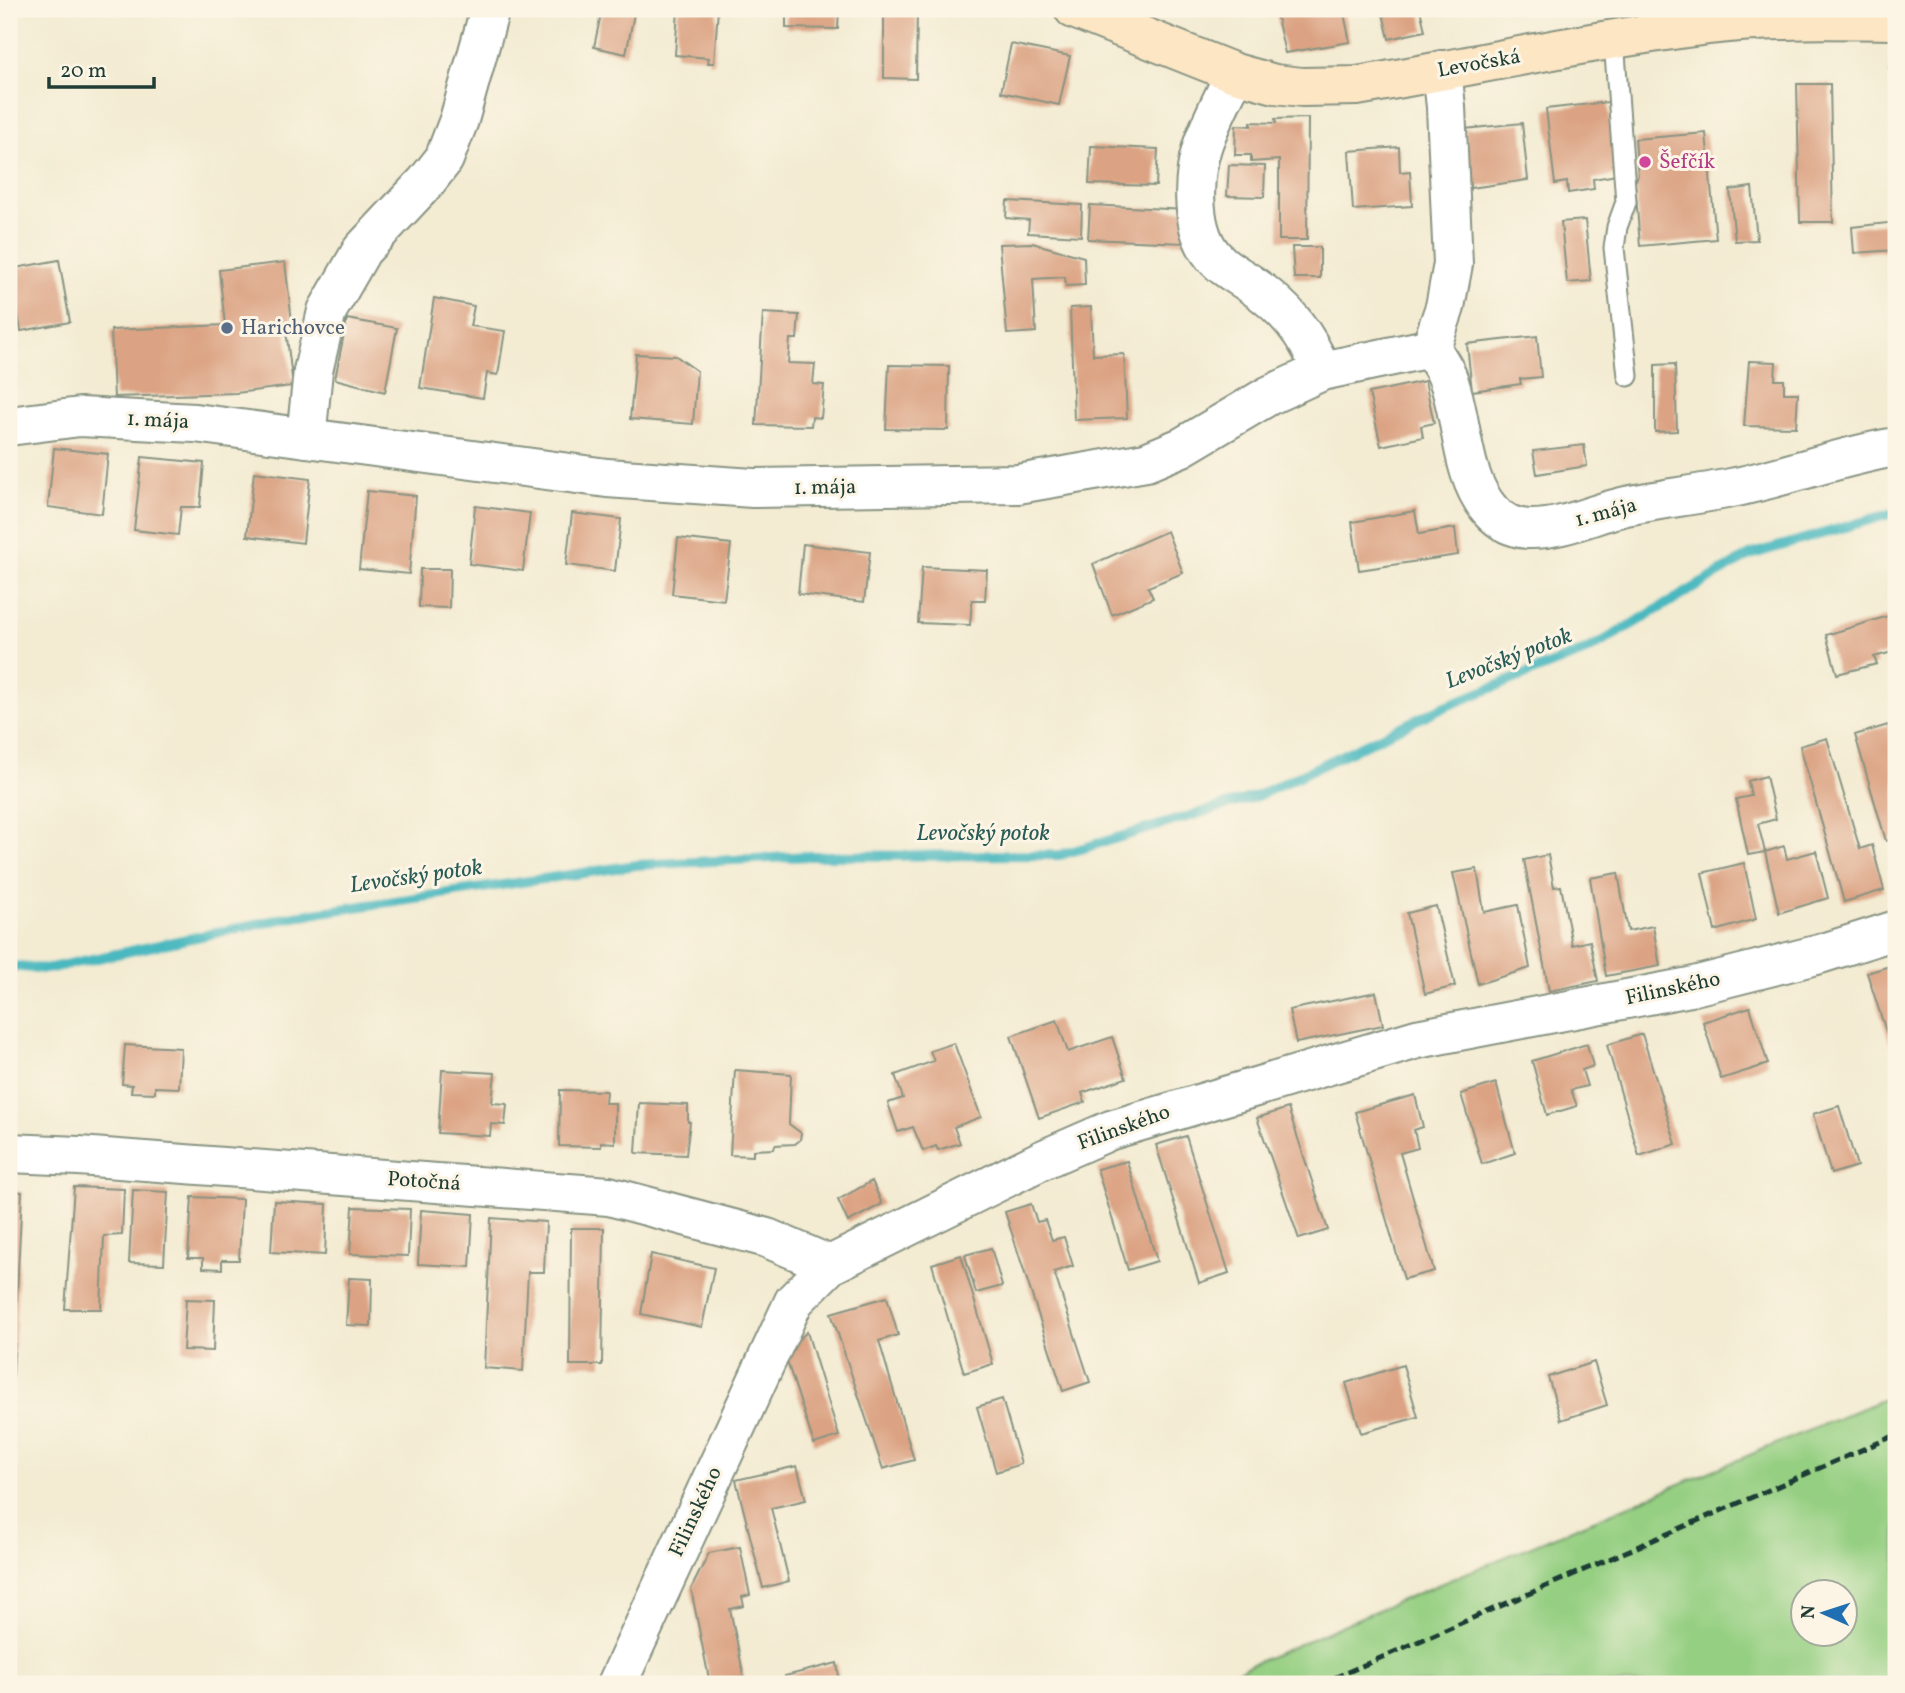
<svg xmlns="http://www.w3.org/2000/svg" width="1905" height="1693" viewBox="0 0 1905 1693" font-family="Vollkorn,serif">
<rect width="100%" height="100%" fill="#fcf5e5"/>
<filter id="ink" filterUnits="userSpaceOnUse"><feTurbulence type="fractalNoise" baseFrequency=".0143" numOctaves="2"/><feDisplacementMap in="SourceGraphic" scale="14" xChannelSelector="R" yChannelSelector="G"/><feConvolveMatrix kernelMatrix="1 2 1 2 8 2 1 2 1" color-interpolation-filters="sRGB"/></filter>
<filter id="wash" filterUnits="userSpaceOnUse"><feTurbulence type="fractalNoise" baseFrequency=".00686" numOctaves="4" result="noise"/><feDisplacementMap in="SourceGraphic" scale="28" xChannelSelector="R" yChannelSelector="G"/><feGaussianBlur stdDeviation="1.57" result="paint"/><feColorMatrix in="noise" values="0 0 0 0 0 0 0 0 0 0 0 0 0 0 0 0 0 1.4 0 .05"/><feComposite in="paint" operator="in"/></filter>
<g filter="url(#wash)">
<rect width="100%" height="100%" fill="#f3ebd2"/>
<path fill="#95cf82" stroke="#5a865b" stroke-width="2" fill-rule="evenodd" d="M 1896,1394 L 1896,1684 L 1207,1684 L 1380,1609 ZM 1804,1592 L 1846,1592 L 1846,1634 L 1804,1634 Z"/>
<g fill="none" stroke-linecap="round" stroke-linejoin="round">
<path stroke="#49b8bf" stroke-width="10" d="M 9,966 L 46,969 L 295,916 L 636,865 L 810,856 L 1060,855 L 1257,796 L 1441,708 L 1590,649 L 1750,555 L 1896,512"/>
</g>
<g id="blocks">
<path fill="#dba383" d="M 602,9 L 635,9 L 626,54 L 594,47 Z
M 678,9 L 718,9 L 714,63 L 708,63 L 709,58 L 675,55 Z
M 786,9 L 839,9 L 838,29 L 786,28 Z
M 884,9 L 917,9 L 916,79 L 884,78 Z
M 1275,9 L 1343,9 L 1350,42 L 1285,53 Z
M 1382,9 L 1420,9 L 1425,31 L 1389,39 Z
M 1011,44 L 1070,56 L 1059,105 L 1001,92 Z
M 1896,67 L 1896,90 L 1889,68 Z
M 1797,84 L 1830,84 L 1833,222 L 1800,222 Z
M 1608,102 L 1617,175 L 1593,179 L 1594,189 L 1568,193 L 1567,182 L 1555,184 L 1546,109 Z
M 1308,118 L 1307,240 L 1279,240 L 1279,160 L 1251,162 L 1251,155 L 1235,155 L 1236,125 L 1251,126 L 1251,122 L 1276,123 L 1275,119 Z
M 1522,123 L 1528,180 L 1470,188 L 1465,129 Z
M 1706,133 L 1716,239 L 1640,246 L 1635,182 L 1638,175 L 1635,139 Z
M 1091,146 L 1158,149 L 1156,186 L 1089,184 Z
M 1399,147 L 1400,172 L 1410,171 L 1412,206 L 1353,210 L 1349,151 Z
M 1229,165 L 1265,166 L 1264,197 L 1227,196 Z
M 1752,187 L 1757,240 L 1735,241 L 1730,190 Z
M 1007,201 L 1082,205 L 1081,236 L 1028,233 L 1029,220 L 1006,218 Z
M 1090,205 L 1186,210 L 1185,243 L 1088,239 Z
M 1585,220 L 1591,281 L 1567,283 L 1561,222 Z
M 1896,222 L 1896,250 L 1854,253 L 1852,227 Z
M 1032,243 L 1084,257 L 1085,285 L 1066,286 L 1065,277 L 1033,279 L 1036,332 L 1007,334 L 999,244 Z
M 1292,247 L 1320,247 L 1320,278 L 1294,278 Z
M 59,260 L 70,322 L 21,331 L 10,269 Z
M 285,262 L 292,322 L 285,322 L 293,386 L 236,393 L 114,397 L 111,330 L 225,325 L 219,270 Z
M 434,298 L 474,306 L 470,326 L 505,331 L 498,375 L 487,373 L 483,398 L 420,388 Z
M 1091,307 L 1093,355 L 1124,354 L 1127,418 L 1074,420 L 1070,308 Z
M 763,313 L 799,315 L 797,339 L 790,339 L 788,363 L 815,364 L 813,384 L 824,385 L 821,418 L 812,417 L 811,426 L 756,425 Z
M 347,319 L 397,328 L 385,392 L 335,379 Z
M 1537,336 L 1541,377 L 1520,379 L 1521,384 L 1472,391 L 1467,344 Z
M 636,354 L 676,356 L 697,371 L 693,424 L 630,419 Z
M 1749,361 L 1776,362 L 1775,380 L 1784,380 L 1784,393 L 1798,393 L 1796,427 L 1744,426 Z
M 1675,364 L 1677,431 L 1655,432 L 1655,365 Z
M 889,365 L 949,366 L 948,430 L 886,429 Z
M 1425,381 L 1434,423 L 1421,426 L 1423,437 L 1381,446 L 1369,393 Z
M 1584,445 L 1587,466 L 1537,474 L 1533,451 Z
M 54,448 L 108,454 L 102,514 L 48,507 Z
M 142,457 L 204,463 L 200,507 L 181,507 L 178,535 L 134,530 Z
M 254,472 L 310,479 L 303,543 L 247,536 Z
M 367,491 L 416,496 L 409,574 L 359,569 Z
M 475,506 L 530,513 L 523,571 L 469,564 Z
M 1415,511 L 1419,534 L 1455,528 L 1458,555 L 1359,570 L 1352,522 Z
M 572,513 L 621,519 L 615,571 L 566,565 Z
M 1167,531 L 1183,573 L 1148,587 L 1153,598 L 1112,615 L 1093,564 Z
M 678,538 L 731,544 L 724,600 L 672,594 Z
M 803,544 L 870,552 L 864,602 L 798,594 Z
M 922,567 L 987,570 L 985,600 L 972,600 L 970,625 L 918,623 Z
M 420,569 L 450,569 L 449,608 L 419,607 Z
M 1888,616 L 1896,651 L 1874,657 L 1877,664 L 1837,674 L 1826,635 Z
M 1888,725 L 1896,753 L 1896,838 L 1886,841 L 1855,735 Z
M 1827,738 L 1860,849 L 1872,845 L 1884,890 L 1844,902 L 1800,746 Z
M 1766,776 L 1776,819 L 1758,824 L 1765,852 L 1748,855 L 1736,799 L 1751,796 L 1748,781 Z
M 1784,846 L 1787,859 L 1816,851 L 1828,898 L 1779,913 L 1765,852 Z
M 1548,855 L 1554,887 L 1561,886 L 1572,945 L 1590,941 L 1598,981 L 1549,991 L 1524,860 Z
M 1744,863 L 1756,919 L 1715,931 L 1702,873 Z
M 1477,869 L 1484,912 L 1518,905 L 1530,968 L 1478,984 L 1453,873 Z
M 1618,873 L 1628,931 L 1653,926 L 1660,966 L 1606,976 L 1590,878 Z
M 1436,906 L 1455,986 L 1425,994 L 1407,913 Z
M 1896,964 L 1896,1062 L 1867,973 Z
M 1376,992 L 1383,1025 L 1296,1043 L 1289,1010 Z
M 1750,1007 L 1768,1064 L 1721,1079 L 1703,1022 Z
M 1057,1020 L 1068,1052 L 1112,1037 L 1126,1078 L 1082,1093 L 1085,1102 L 1039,1118 L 1011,1036 Z
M 1642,1034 L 1676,1144 L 1639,1156 L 1607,1045 Z
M 954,1043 L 981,1117 L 954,1127 L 960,1143 L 938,1150 L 936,1146 L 923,1151 L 913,1127 L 898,1132 L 888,1103 L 903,1098 L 895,1075 L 934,1061 L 930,1051 Z
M 1587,1044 L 1593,1066 L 1582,1070 L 1587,1086 L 1571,1090 L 1577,1106 L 1547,1115 L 1532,1061 Z
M 125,1045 L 181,1048 L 179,1088 L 155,1087 L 155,1093 L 131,1092 L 132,1085 L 122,1084 Z
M 442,1070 L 495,1073 L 492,1103 L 507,1104 L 505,1125 L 491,1124 L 490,1136 L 438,1133 Z
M 735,1070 L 791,1074 L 789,1124 L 801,1133 L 800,1140 L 795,1144 L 775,1145 L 774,1149 L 753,1150 L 753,1156 L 730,1155 Z
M 1496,1083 L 1515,1153 L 1482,1164 L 1461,1094 Z
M 560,1090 L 606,1091 L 605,1103 L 615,1103 L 615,1143 L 601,1142 L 601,1147 L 559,1146 Z
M 1415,1095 L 1423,1127 L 1414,1130 L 1418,1148 L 1400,1153 L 1434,1271 L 1404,1279 L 1355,1112 Z
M 639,1103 L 688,1105 L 688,1122 L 690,1122 L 686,1155 L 636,1153 Z
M 1839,1106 L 1857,1166 L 1831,1174 L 1813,1114 Z
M 1288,1108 L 1328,1230 L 1299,1239 L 1257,1118 Z
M 1186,1136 L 1229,1273 L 1199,1283 L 1156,1145 Z
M 1127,1161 L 1157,1261 L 1128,1270 L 1097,1169 Z
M 872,1181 L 882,1204 L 848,1222 L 838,1200 Z
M 74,1187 L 124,1189 L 122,1235 L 104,1236 L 101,1309 L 65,1309 Z
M 133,1190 L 168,1192 L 164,1264 L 129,1263 Z
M 9,1191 L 22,1192 L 13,1376 L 9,1376 Z
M 192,1197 L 242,1199 L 239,1260 L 222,1260 L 222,1269 L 203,1268 L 203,1258 L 188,1258 Z
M 274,1201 L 327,1204 L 325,1255 L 271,1252 Z
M 1031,1204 L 1037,1222 L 1045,1220 L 1052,1240 L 1064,1237 L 1073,1266 L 1054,1272 L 1090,1382 L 1063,1391 L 1005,1212 Z
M 353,1207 L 410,1209 L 408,1256 L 350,1254 Z
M 421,1210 L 473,1214 L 470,1267 L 418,1264 Z
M 491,1218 L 546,1222 L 544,1272 L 528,1272 L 523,1371 L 484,1368 Z
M 571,1228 L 604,1228 L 602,1365 L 570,1365 Z
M 991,1248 L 1002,1286 L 976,1293 L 965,1255 Z
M 651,1254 L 714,1268 L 702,1327 L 641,1314 Z
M 961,1255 L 993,1364 L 964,1373 L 932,1264 Z
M 349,1278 L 372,1279 L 371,1326 L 346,1325 Z
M 887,1297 L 898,1335 L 879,1341 L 914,1460 L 883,1469 L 831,1313 Z
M 186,1299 L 215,1300 L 213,1351 L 183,1350 Z
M 807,1332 L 839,1436 L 814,1444 L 784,1352 Z
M 1594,1362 L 1607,1405 L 1561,1420 L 1548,1377 Z
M 1403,1365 L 1418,1417 L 1361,1433 L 1346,1383 Z
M 1002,1399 L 1021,1464 L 996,1472 L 977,1407 Z
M 797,1466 L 806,1500 L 771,1508 L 789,1581 L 763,1588 L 736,1480 Z
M 740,1547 L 750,1595 L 742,1597 L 744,1606 L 730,1609 L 744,1677 L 710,1684 L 691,1589 L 709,1553 Z
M 837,1663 L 840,1684 L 787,1684 L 785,1676 Z"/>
</g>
</g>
<g filter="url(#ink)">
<use href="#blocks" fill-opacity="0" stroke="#899483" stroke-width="2"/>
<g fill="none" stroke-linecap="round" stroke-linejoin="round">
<defs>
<path id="lane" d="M 1614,40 L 1626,202 L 1617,227 L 1614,248 L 1628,376"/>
<path id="street" d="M 1235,73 C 1224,97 1210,122 1202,147 C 1192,180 1190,234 1217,260 C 1226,270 1241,277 1252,285 C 1287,309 1305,332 1322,371
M 1431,348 C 1436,357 1443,366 1447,376 C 1464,419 1459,475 1491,511 C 1501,522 1514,528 1528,529 C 1563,530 1593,513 1626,506 C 1661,499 1696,495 1731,488 C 1787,477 1840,456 1896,447
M 1431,348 L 1445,307 L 1453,264 L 1446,107 L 1442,70
M 9,426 L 80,417 L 195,423 L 607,478 L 753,488 L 1018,484 L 1146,462 L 1182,447 L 1268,396 L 1322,371 L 1431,348
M 306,438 L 313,371 L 327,311 L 362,250 L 426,182 L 444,159 L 459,120 L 490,9
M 9,1153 L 79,1156 L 609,1196 L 767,1238 L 830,1265
M 617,1684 L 794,1301 L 830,1265 L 1042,1160 L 1111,1130 L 1417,1039 L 1690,987 L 1820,954 L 1896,930"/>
<path id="secondary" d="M 1074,9 L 1235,73 L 1275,84 L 1302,87 L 1357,86 C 1474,66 1591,40 1709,25 C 1771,18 1834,19 1896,20"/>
</defs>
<use href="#lane" stroke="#899483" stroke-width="23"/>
<use href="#street" stroke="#899483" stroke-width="42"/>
<use href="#secondary" stroke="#899483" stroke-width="42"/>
<use href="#lane" stroke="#fff" stroke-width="19"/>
<use href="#street" stroke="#fff" stroke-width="38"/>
<use href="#secondary" stroke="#fce6c4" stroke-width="38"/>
<path stroke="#1f3d34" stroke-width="5" stroke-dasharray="10 5" stroke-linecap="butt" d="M 1320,1684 L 1896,1435"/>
</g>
</g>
<circle fill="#d1479c" stroke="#fcf5e5" stroke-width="2.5" cx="1645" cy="162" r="7"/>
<circle fill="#5c6f8a" stroke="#fcf5e5" stroke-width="2.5" cx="227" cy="328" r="7"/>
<g text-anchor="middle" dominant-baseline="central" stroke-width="6" stroke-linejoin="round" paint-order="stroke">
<g font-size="21" fill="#1f3d34" stroke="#fcf5e5">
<text transform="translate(1479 64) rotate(-10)">Levočská</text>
<text transform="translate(158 421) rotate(3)">1. mája</text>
<text transform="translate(825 488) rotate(-1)">1. mája</text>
<text transform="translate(1606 513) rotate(-15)">1. mája</text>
<text transform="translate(1673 989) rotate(-12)">Filinského</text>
<text transform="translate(1124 1128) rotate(-20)">Filinského</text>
<text transform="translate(424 1182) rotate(4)">Potočná</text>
<text transform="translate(696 1512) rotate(-65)">Filinského</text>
</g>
<g font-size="21" fill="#b23c85" stroke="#fcf5e5" text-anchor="start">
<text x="1659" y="162">Šefčík</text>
</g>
<g font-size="21" fill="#4e5e75" stroke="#fcf5e5" text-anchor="start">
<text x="241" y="328">Harichovce</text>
</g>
<g font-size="23" font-style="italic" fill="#2a5c57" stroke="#fcf5e5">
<text transform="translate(1509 659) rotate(-21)">Levočský potok</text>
<text x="983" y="834">Levočský potok</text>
<text transform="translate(416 877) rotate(-8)">Levočský potok</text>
</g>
</g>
<rect width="1905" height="1693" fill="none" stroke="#fcf5e5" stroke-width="35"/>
<g transform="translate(1824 1613) rotate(273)"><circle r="33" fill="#fcf5e5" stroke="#a4ab9e" stroke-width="2"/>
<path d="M0-5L12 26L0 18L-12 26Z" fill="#1f6fb2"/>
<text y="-10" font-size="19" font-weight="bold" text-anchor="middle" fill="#1f3d34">N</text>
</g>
<path d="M49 77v10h105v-10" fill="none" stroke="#1f3d34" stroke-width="3.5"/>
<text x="60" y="77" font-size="21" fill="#1f3d34" stroke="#fcf5e5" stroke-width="5" paint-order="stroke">20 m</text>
</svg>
